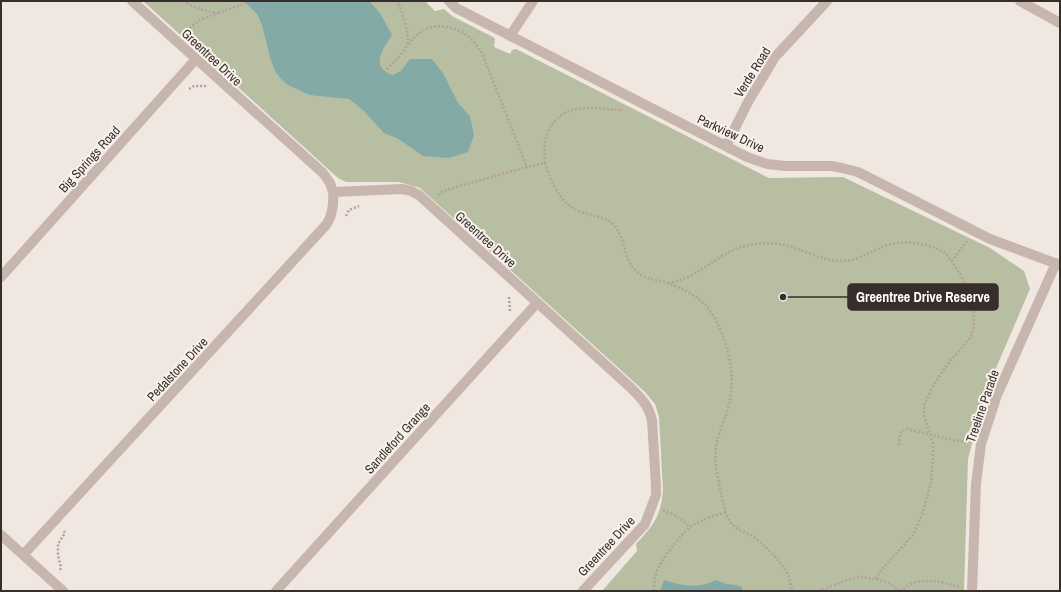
<svg xmlns="http://www.w3.org/2000/svg" width="1061" height="592" font-family="'Archivo Narrow',sans-serif">
	<style>
		.green { fill: #b8bea2 }
		.water { fill: #83aaa7 }
		.lines { fill: none; stroke-linecap: round; stroke-linejoin: round }
		.path { stroke: #b3a098; stroke-width: 2.5; stroke-dasharray: 2 2; stroke-linecap: butt }
		.minor { stroke: #c7b6ad; stroke-width: 10 }
		.labels { text-anchor: middle; stroke-width: 4; stroke-linejoin: round; paint-order: stroke }
		.street-label { font-size: 13px; fill: #372d2b; stroke: #f8f1ec }
		.leader { fill: none; stroke: #372d2b; stroke-width: 1.5 }
		.callout-dot { fill: #372d2b; stroke: #f8f1ec; stroke-width: 1.5 }
		.callout { fill: #372d2b; stroke: #372d2b; stroke-width: 1.5 }
		.callout-label { font-size: 14px; text-anchor: middle; font-weight: bold; fill: #fff }
	</style>
	<rect width="100%" height="100%" fill="#f0e7e0"/>
	<path class="green" d="M143,1h282l10,10 9,-2 8,7 41,21 2,2 -1,8 16,7 2,-4 4,-1 253,129 74,-1 147,71 34,23 6,18 -46,107 -16,63 -4,132h-362l35,-40 -1,-7c17,-18 25,-28 27,-54l-4,-73 -4,-13 -10,-12 -225,-204 -21,-6h-53l-8,-4z"/>
	<path class="water" d="M244,1h125l11,12 12,22c-9,14 -23,32 1,40l8,-4 9,-12h22l11,14 15,30 12,13 4,19 -6,17 -19,6 -26,-2 -26,-18 -13,-5 -21,-23 -14,-11 -40,-4 -23,-11 -10,-11 -5,-12 -9,-36 -5,-11z
		M664,580c17,6 36,9 52,0l10,4 10,1 6,2v4h-82z"/>
	<g class="lines">
		<path class="path" d="M183,1c11,7 22,10 35,12l-18,7 -15,12
			M218,13l23,-8 7,-4
			M408,44c5,-5 10,-11 16,-14 15,-8 35,-2 46,8 5,5 8,10 12,15l45,114
			M387,69c6,-6 18,-17 20,-25 3,-9 -5,-34 -10,-43
			M189,89l5,-3h12
			M545,163c6,18 14,38 31,47 5,2 10,3 15,5 7,2 16,3 22,9 3,4 6,8 8,13 5,12 5,26 16,35 12,9 19,7 31,11 13,5 30,13 39,24 19,24 29,64 23,94 -3,14 -10,27 -13,40 -3,14 -1,29 2,42 2,10 6,31 11,38 5,9 14,10 22,15 9,6 29,25 34,35 3,6 5,13 6,20
			M438,195l2,-2 6,-3 81,-23 18,-4c0,-8 -1,-17 1,-25 5,-22 25,-31 45,-30 11,0 21,2 32,2
			M346,216l3,-6 10,-4
			M668,283c5,-1 10,-2 15,-4 24,-9 41,-30 67,-34 14,-3 29,-2 42,2 15,5 31,13 47,14 17,1 31,-9 46,-15 16,-7 47,-3 61,8 2,2 4,5 6,7l15,-20
			M509,297l1,14
			M899,445v-7l2,-7 6,-2 46,11 16,2
			M663,510c11,4 19,9 26,17
			M60,570l1,-2 -3,-13v-11l7,-11 -1,-2
			M876,579l6,-10 31,-34 10,-23 8,-30 2,-23v-16l-9,-27v-11l10,-21 16,-23 21,-24 3,-11 -1,-22 -8,-21 -13,-22
			M654,591c0,-6 0,-12 2,-18 3,-10 25,-39 33,-45 8,-7 27,-13 37,-16
			M819,591l28,-11 13,-3 16,2 13,4 10,8
			M900,591c3,-2 7,-5 11,-7 15,-6 33,-2 48,3"/>
		<path class="minor" d="M132,1l191,172 7,10 3,9 69,-3 9,2 8,4 212,193c11,11 17,17 21,32l4,66v9l-11,29 -62,67
			M449,1l7,7 291,149 20,7 18,2h46l11,2 16,4 132,67 70,26
			M1020,1l40,22
			M510,36l23,-35
			M726,146l22,-44 27,-45 52,-56
			M1,277l195,-218
			M1,535l62,56
			M23,555l303,-330c7,-10 8,-21 7,-33
			M276,591l261,-288
			M972,591l4,-107 5,-40 16,-49 59,-132"/>
	</g>
	<g class="labels">
		<g class="street-label">
			<text transform="translate(212 57) rotate(43)" y="5">Greentree Drive</text>
			<text transform="translate(752 72) rotate(-58)" y="5">Verde Road</text>
			<text transform="translate(731 133) rotate(25)" y="5">Parkview Drive</text>
			<text transform="translate(89 159) rotate(-48)" y="5">Big Springs Road</text>
			<text transform="translate(486 239) rotate(42)" y="5">Greentree Drive</text>
			<text transform="translate(177 369) rotate(-47)" y="5">Pedalstone Drive</text>
			<text transform="translate(982 406) rotate(-71)" y="5">Treeline Parade</text>
			<text transform="translate(397 438) rotate(-48)" y="5">Sandleford Grange</text>
			<text transform="translate(606 546) rotate(-47)" y="5">Greentree Drive</text>
		</g>
	</g>
	<path class="leader" d="M783 297L848 297"/>
	<circle class="callout-dot" cx="783" cy="297" r="4"/>
	<rect class="callout" x="848" y="284" width="150" height="26" rx="4"/>
	<g class="callout-label">
		<text x="923" y="302">Greentree Drive Reserve</text>
	</g>
	<rect width="1061" height="592" fill="none" stroke="#372d2b" stroke-width="4"/>
</svg>
